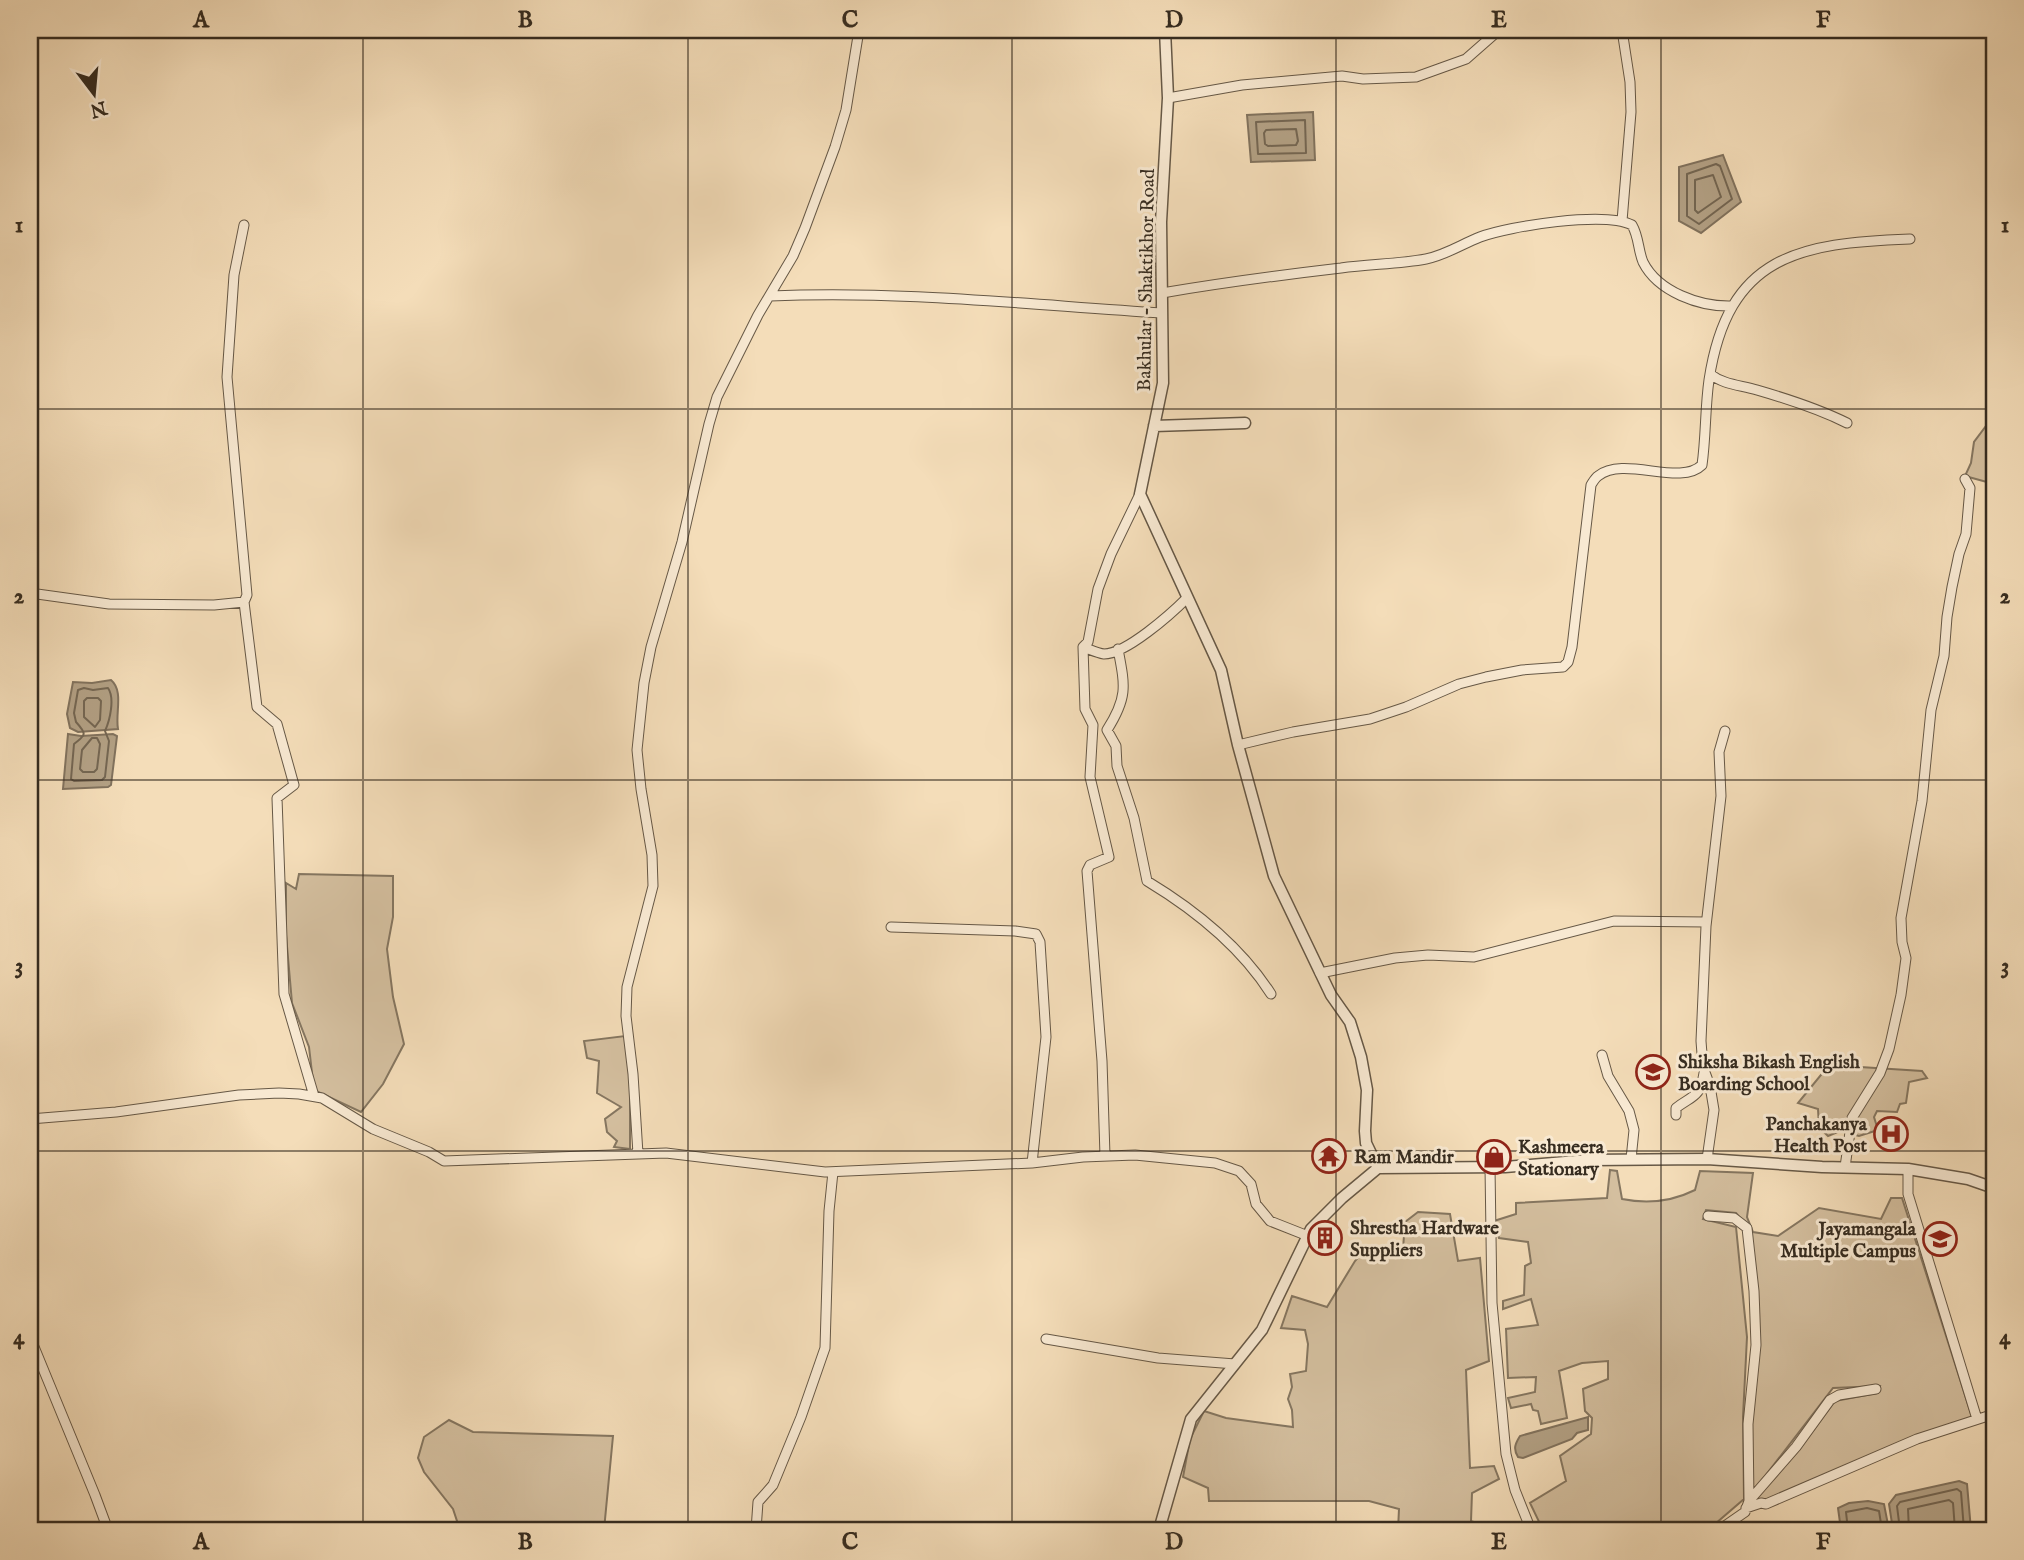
<svg xmlns="http://www.w3.org/2000/svg" width="2024" height="1560" font-family="'IM FELL English',serif">
	<style>
		.green { fill: #d4bf9f; stroke: #857660; stroke-width: 2 }
		.water { fill: #b3a185; stroke: #81725d; stroke-width: 2 }
		.lines { fill: none; stroke-linecap: round; stroke-linejoin: round }
		.shore { stroke: #746652; stroke-width: 2 }
		.minor-casing { stroke: #665846; stroke-width: 11 }
		.tertiary-casing { stroke: #665846; stroke-width: 13 }
		.minor { stroke: #f8e9d2; stroke-width: 9 }
		.tertiary { stroke: #f8e9d2; stroke-width: 10 }
		.grid { fill: none; stroke: #362c20; stroke-width: 2; stroke-opacity: 0.55 }
		.labels { text-anchor: middle; stroke-width: 6; stroke-linejoin: round; paint-order: stroke }
		.street-label { font-size: 19px; fill: #362c20; stroke: #f8e9d2 }
		.poi-label { font-size: 19px; font-weight: bold; fill: #362c20; stroke: #f8e9d2; text-anchor: start }
		.neatline { fill: none; stroke: #362c20; stroke-width: 2.5 }
		.grid-label { font-size: 23px; text-anchor: middle; font-weight: bold; fill: #362c20 }
	</style>
	<rect width="100%" height="100%" fill="#f4ddb9"/>
	<filter id="stains"><feTurbulence type="fractalNoise" baseFrequency=".00286" numOctaves="4"/><feColorMatrix values="0 0 0 0 .2 0 0 0 0 .09 0 0 0 0 .02 0 0 0 .5 -.17"/></filter>
	<radialGradient id="worn" r=".72"><stop offset=".6" stop-color="#630" stop-opacity="0"/><stop offset="1" stop-color="#630" stop-opacity=".3"/></radialGradient>
	<path class="green" d="M1986,426l8,3v55l-29,-8 6,-13 3,-21z
		M299,874l94,2v41l-6,32 6,48 11,47 -21,40 -22,28 -47,-22 -5,-43 -17,-44 -6,-68v-52l10,6z
		M625,1036l5,44v69l-16,-2 3,-6 -10,-9 -2,-13 16,-12 -24,-14 2,-32 -12,-3 -3,-17z
		M1829,1065l93,6 5,7 -18,4 -3,21 -6,1 -3,8 -20,-1 -3,6 4,13 -19,6 -19,-5 -12,5 -9,-9 -1,-18 -20,-6z
		M1610,1170l7,1 5,28c25,5 51,2 73,-9l5,-19 53,2 -6,44 6,15 25,4 41,-28 62,11 10,-21h11l70,219 -206,84 -14,2 46,-52 37,-50 43,-8 2,-7 -47,2 -81,105 -1,-66 8,-81 -9,-116 -14,-17 -30,-3 -3,9 33,8 11,110 -4,80 1,82 -36,31h-165l-13,-27 36,-22 -6,-25 31,-22 1,-16 -7,-7 -2,-22 25,-10v-18l-26,2 -23,8 8,47 -26,6 -3,-13 -5,-1 -2,-6 -20,4 -3,-10 27,-6 1,-15 -28,1 -2,-49 32,-4 -7,-26 -28,10v-8l21,-6 1,-29 6,-3 -3,-21 -29,-4 -5,-17 22,-7v-11l91,-5z
		M1418,1212l32,2 8,47 22,-3 9,103 -23,9 4,98 24,-2 5,13 -27,14 -1,28 24,9h-97l1,-21 -30,-8h-160l-1,-13 -25,-11 7,-38 14,-28 22,7 67,9 -1,-17 -4,-11 4,-12 -2,-13 16,-3 2,-27 -3,-14 -24,-2 11,-32 35,11 28,-46 11,-13 37,1 2,-27z
		M449,1420l24,12 140,4 -9,94h-144l-7,-21 -29,-37 -6,-14 6,-21z"/>
	<path class="water" d="M1313,112l2,48 -64,2 -4,-47z
		M1723,155l18,47 -40,31 -22,-12v-54z
		M111,680c13,11 4,33 7,49l-40,3 -8,-4 -3,-14 6,-32 19,1z
		M68,734l13,2 32,-2 4,2 -6,49 -3,2 -45,2z
		M1588,1417v13l-11,3 -5,6 -49,19 -5,-1c-5,-8 -3,-13 2,-21z
		M1959,1481l8,3 4,46h-78l-4,-26 7,-9z
		M1868,1501l16,3 5,26h-48l-3,-22 11,-5z"/>
	<g class="lines">
		<path class="shore" d="M1305,120l1,33 -48,1 -2,-32z
			M1296,129l2,12 -2,4 -28,1 -3,-2 -1,-11 2,-3z
			M1716,164l4,2 12,33 -33,25 -12,-8v-42z
			M1713,175l8,22 -23,16 -3,-3v-30z
			M84,688l9,2 15,-2c7,10 2,32 -3,43l4,10 -4,36 -3,3 -28,1 -3,-2 3,-35c12,-9 13,-10 2,-22l-2,-9 4,-23z
			M87,698h11l3,3 -1,19 -5,7 -11,-10v-16z
			M92,738h5l3,6 -3,25 -3,3h-11l-3,-3 2,-19z
			M1848,1530l-2,-18 21,-4 12,3 3,19
			M1900,1530l-3,-24 3,-4 57,-13 4,3 3,38
			M1909,1530l-1,-21 41,-9 4,3 2,27"/>
		<g class="minor-casing">
			<path id="minor" d="M1168,98l74,-13 100,-9 21,3 53,-2 50,-18 33,-29
				M1622,221l9,-109 -1,-30 -8,-52
				M1162,293c59,-10 119,-18 179,-25 28,-4 58,-4 85,-9 20,-4 36,-15 54,-22 30,-11 125,-26 152,-12 7,12 6,25 11,37 15,30 57,45 89,44
				M770,296c131,-6 262,9 392,17
				M1710,374c14,11 31,11 47,16 31,9 62,19 90,33
				M1992,423h2
				M30,593l79,11 105,1 30,-3 3,-7 -20,-218 7,-102 10,-50
				M244,602l13,105 20,17 17,61 -17,13 7,196 30,102
				M1083,647c6,2 14,6 21,7 22,0 67,-40 83,-56
				M1118,649c7,37 10,48 -11,81l9,16 1,20 17,52 13,63c48,29 94,66 124,113
				M1238,745l55,-13 77,-13 36,-12 53,-23 27,-7 36,-7 41,-3 5,-5 4,-15 19,-162c2,-3 4,-7 7,-9 26,-21 82,11 104,-11 4,-28 3,-57 7,-85 19,-125 90,-137 201,-141
				M891,927l124,4 21,3 4,8 6,95 -14,126
				M1320,973l75,-15 33,-3 46,2 140,-36 92,1
				M1602,1055l6,21 21,35 5,19 -3,29
				M1676,1115v-7c17,-13 24,-10 28,-35
				M30,1119l86,-7 123,-17 40,-2 20,1 23,4 51,31 56,23 15,9 222,-8 159,19 207,-9 51,-6 52,-2 80,8 24,8 12,13 5,20 14,17 38,15
				M638,1154l-5,-80 -7,-58 1,-29 26,-101 -1,-31 -11,-66 -4,-39 7,-67 7,-36 31,-105 27,-118 8,-27 41,-82 35,-59 12,-28 30,-81 11,-37 13,-80
				M1105,1156l-3,-95 -15,-190 3,-6 19,-8 -19,-80 3,-52 -8,-16 -2,-62 5,-5 10,-53 13,-35 29,-60
				M1707,1159l7,-49 -4,-24 -7,-19 -2,-26 5,-115 15,-130 -2,-44 6,-21
				M1490,1167l2,136 14,151 9,36 16,40
				M1845,1167l7,-49 28,-45 9,-24 12,-54 5,-37 -4,-16 -1,-24 21,-117 9,-91 13,-54 3,-39 5,-30 7,-33 7,-20 4,-46 -5,-9
				M1908,1169v25l69,225
				M1708,1216l26,2 13,10 7,63 2,54 -8,79 1,77 -4,11 -26,18
				M30,1337l65,158 13,35
				M1046,1339l112,19 77,6
				M1749,1501l47,-54 34,-47 9,-5 37,-6
				M1746,1508l15,-5 5,1 151,-65 77,-25
				M756,1530l2,-28 15,-17 28,-68 24,-69 4,-137 4,-39"/>
		</g>
		<g class="tertiary-casing">
			<path id="tertiary" d="M1165,30l3,68 -7,124 2,161 -23,111 81,176 17,75 36,131 57,119 19,27 11,35 6,33 -2,41 1,12 12,25
				M1154,426l91,-3
				M1378,1168l127,-1 84,-7 118,-1 115,8 86,2 60,10 26,9
				M1159,1530l32,-111 71,-89 49,-101 31,-31 36,-30"/>
		</g>
		<use href="#minor" class="minor"/>
		<use href="#tertiary" class="tertiary"/>
	</g>
	<path class="grid" d="M363,30v1500M688,30v1500M1012,30v1500M1336,30v1500M1661,30v1500M30,409h1964M30,780h1964M30,1151h1964"/>
	<defs>
		<g id="school-ring" transform="scale(1.75)"><circle r="9.5" fill="#f8e9d2" stroke="#8f2418" stroke-width="1.5"/><path d="M0-5L7-2L0 1L-7-2ZM-4 1L0 2.5L4 1V4Q0 6-4 4Z" fill="#8f2418"/></g>
		<g id="hospital-ring" transform="scale(1.75)"><circle r="9.5" fill="#f8e9d2" stroke="#8f2418" stroke-width="1.5"/><path d="M-5-5h3v3.5h4V-5h3V5h-3V1.5h-4V5h-3Z" fill="#8f2418"/></g>
		<g id="temple-ring" transform="scale(1.75)"><circle r="9.5" fill="#f8e9d2" stroke="#8f2418" stroke-width="1.5"/><path d="M0-6L5-2H3V0L6.5 2.5H4V6H1.5V3h-3V6H-4V2.5H-6.5L-3 0V-2H-5Z" fill="#8f2418"/></g>
		<g id="shop-ring" transform="scale(1.75)"><circle r="9.5" fill="#f8e9d2" stroke="#8f2418" stroke-width="1.5"/><path d="M-5-2.5h2.3a2.7 3.5 0 0 1 5.4 0H5L5.5 6h-11ZM-1.5-2.5h3a1.5 2.3 0 0 0-3 0Z" fill="#8f2418"/></g>
		<g id="building-ring" transform="scale(1.75)"><circle r="9.5" fill="#f8e9d2" stroke="#8f2418" stroke-width="1.5"/><path d="M-4-6H4V6H1V3H-1V6H-4ZM-2.5-4.3h1.7v1.8h-1.7ZM.8-4.3h1.7v1.8H.8ZM-2.5-1h1.7V.8h-1.7ZM.8-1h1.7V.8H.8Z" fill="#8f2418"/></g>
	</defs>
	<g fill-rule="evenodd">
		<use href="#school-ring" x="1653" y="1072"/>
		<use href="#hospital-ring" x="1891" y="1134"/>
		<use href="#temple-ring" x="1329" y="1156"/>
		<use href="#shop-ring" x="1494" y="1157"/>
		<use href="#building-ring" x="1325" y="1238"/>
		<use href="#school-ring" x="1940" y="1239"/>
	</g>
	<g class="labels">
		<g class="street-label">
			<text transform="translate(1145 280) rotate(-89)" y="7">Bakhular - Shaktikhor Road</text>
		</g>
		<g class="poi-label">
			<text x="1678" y="1068">Shiksha Bikash English<tspan x="1678" dy="22">Boarding School</tspan></text>
			<text x="1867" y="1130" text-anchor="end">Panchakanya<tspan x="1867" dy="22">Health Post</tspan></text>
			<text x="1518" y="1153">Kashmeera<tspan x="1518" dy="22">Stationary</tspan></text>
			<text x="1354" y="1163">Ram Mandir</text>
			<text x="1350" y="1234">Shrestha Hardware<tspan x="1350" dy="22">Suppliers</tspan></text>
			<text x="1916" y="1235" text-anchor="end">Jayamangala<tspan x="1916" dy="22">Multiple Campus</tspan></text>
		</g>
	</g>
	<rect width="2024" height="1560" fill="none" stroke="#f4ddb9" stroke-width="77"/>
	<g transform="translate(94 94) rotate(164)" stroke="#f8e9d2" stroke-width="5" paint-order="stroke">
	<path d="M0-5L12 26L0 18L-12 26Z" fill="#362c20"/>
	<text y="-10" font-size="19" font-weight="bold" text-anchor="middle" fill="#362c20">N</text>
	</g>
	<rect x="38" y="38" width="1948" height="1484" class="neatline"/>
	<g class="grid-label">
		<text x="201" y="27">A</text>
		<text x="525" y="27">B</text>
		<text x="850" y="27">C</text>
		<text x="1174" y="27">D</text>
		<text x="1499" y="27">E</text>
		<text x="1823" y="27">F</text>
		<text x="19" y="232">1</text>
		<text x="2005" y="232">1</text>
		<text x="19" y="603">2</text>
		<text x="2005" y="603">2</text>
		<text x="19" y="973">3</text>
		<text x="2005" y="973">3</text>
		<text x="19" y="1344">4</text>
		<text x="2005" y="1344">4</text>
		<text x="201" y="1549">A</text>
		<text x="525" y="1549">B</text>
		<text x="850" y="1549">C</text>
		<text x="1174" y="1549">D</text>
		<text x="1499" y="1549">E</text>
		<text x="1823" y="1549">F</text>
	</g>
	<rect width="100%" height="100%" filter="url(#stains)"/>
	<rect width="100%" height="100%" fill="url(#worn)"/>
</svg>
